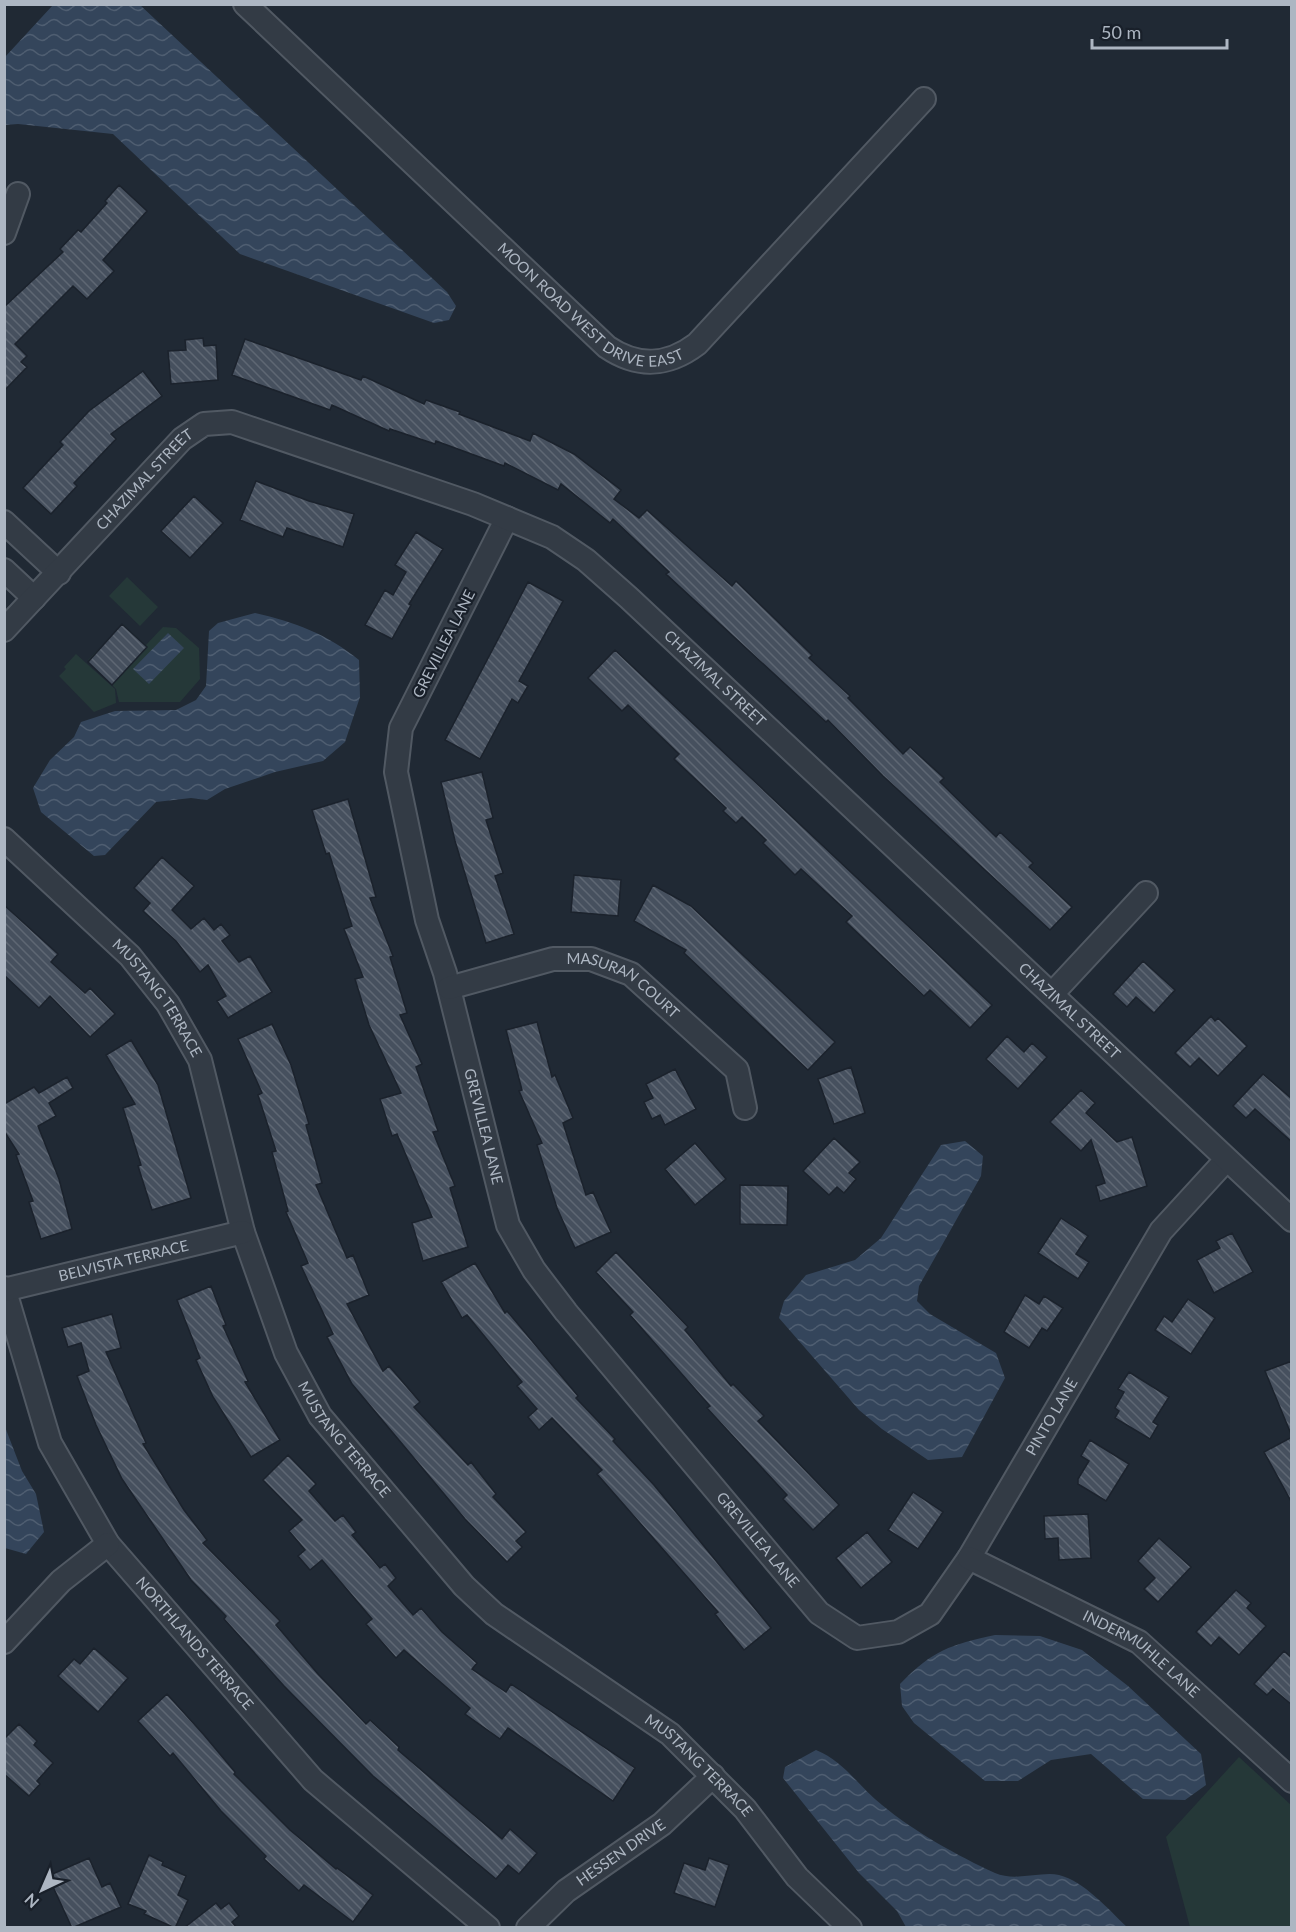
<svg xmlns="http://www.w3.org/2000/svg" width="1296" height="1932" font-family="Lato,sans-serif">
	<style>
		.park { fill: #253838 }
		.water { fill: url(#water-waves) }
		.building { fill: url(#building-back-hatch); stroke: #1b222c; stroke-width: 1.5 }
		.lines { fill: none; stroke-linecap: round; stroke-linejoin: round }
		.minor-casing { stroke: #515963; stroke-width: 26 }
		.minor { stroke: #333b45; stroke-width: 22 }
		.labels { text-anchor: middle; stroke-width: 4.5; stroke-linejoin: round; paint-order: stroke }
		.street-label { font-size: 15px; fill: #adb6c2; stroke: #19202a }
	</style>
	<defs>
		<pattern id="water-waves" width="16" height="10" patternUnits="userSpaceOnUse" patternTransform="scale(1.5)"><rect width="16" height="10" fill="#34455b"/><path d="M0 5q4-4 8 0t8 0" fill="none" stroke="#4f5e71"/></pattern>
		<pattern id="building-back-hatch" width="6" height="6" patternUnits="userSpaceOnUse" patternTransform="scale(1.5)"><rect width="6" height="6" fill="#46505e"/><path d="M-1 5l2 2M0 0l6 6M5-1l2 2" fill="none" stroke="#5e6773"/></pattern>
	</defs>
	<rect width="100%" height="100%" fill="#202934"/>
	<path class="park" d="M127,577l31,30 -18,19 -31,-30z
		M123,624l23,21 17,-18 13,1 23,20 1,31 -20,23h-61l-3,-13 -28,-29z
		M76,654l39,35 1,14 -22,9 -35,-36 7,-7 -2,-2z
		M1239,1757l52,48v122h-101l-24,-90z"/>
	<path class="water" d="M53,5h87l307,287 9,14 -7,14 -15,3 -194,-69 -127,-120 -95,-10 -13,1v-68z
		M255,613c40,9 72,21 104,47l1,37 -15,45 -22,19 -48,11 -50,17 -18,11 -16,-2 -35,4 -51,53 -11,1 -53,-44 -8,-24 17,-28 24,-23 7,-15 34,-11 61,-1 20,-10 10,-14 3,-55 9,-8z
		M168,633l16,15 -35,36 -16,-15z
		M965,1141l18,15 -2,20 -62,110 -2,15 13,13 66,39 9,25 -43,79 -34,3 -46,-31 -23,-19 -80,-92 5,-17 22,-26 49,-15 26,-22 60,-93z
		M5,1427l17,44 14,23 8,38 -18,22 -21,-6z
		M995,1635l45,1 42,14 46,36 73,68 5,31 -21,15 -42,-1 -52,-45 -40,6 -33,21h-33l-71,-58 -12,-17 -2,-22c33,-34 50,-39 95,-49z
		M816,1750c28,11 42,36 66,55 31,26 76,51 113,68 20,9 46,-2 64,2 25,6 50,35 68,52h-221l-9,-16 -38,-38 -76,-95 2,-11z"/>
	<path class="building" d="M119,185l28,26 -44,49 11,11 -27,28 -14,-13 -58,58 12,12 -6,6 6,5 -23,24v-84l59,-55 -3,-3 18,-19 3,2 26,-29 -2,-2z
		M203,338l1,8 12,-1 2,35 -47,4 -3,-33 18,-1 -1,-10z
		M245,339l116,41 2,-4 61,28 2,-4 34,12 -1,2 71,27 3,-8 41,21 47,36 -7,9 25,19 8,-8 85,76 4,-5 76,74 -3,3 41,38 -2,2 55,56 7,-7 34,31 -4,4 56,55 4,-5 33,31 -4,4 43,40 -22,23 -167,-154 -55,-56 -2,2 -160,-148 3,-2 -56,-53 -3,4 -49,-39 -3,6 -53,-27 -1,3 -68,-25 -1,3 -45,-15 -1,2 -57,-26 -2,5 -98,-35z
		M143,371l19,25 -51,38 5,5 -42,44 3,3 -26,28 -28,-26 40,-43 -3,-3 29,-31z
		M256,481l53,20 45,13 -11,33 -56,-19 -4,9 -43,-17z
		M194,496l29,27 -33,35 -29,-27z
		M416,532l27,17 -34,55 2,1 -19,34 -27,-14 20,-35 8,5 13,-23 -11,-7z
		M528,582l35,19 -44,80 9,5 -10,17 -6,-4 -32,60 -35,-19z
		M122,624l25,23 -35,38 -24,-23z
		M615,650l377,355 -22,23 -40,-38 -6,6 -78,-74 6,-6 -51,-47 -6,6 -32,-32 3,-3 -24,-23 -6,6 -13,-12 3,-3 -52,-49 5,-5 -51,-49 -6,6 -34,-33z
		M482,772l11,46 -7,2 17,53 -8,3 19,58 -28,9 -31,-102 -14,-59z
		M348,799l28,98 -6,1 23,58 -3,1 17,56 -7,2 22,49 -6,3 22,64 -5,1 22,54 -5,2 18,59 -45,14 -11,-38 20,-6 -35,-83 -5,2 -12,-37 21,-6 -32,-68 -14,-46 8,-2 -19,-48 8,-3 -23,-73 -3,1 -14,-44z
		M162,857l32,29 -22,24 19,19 13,-11 10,12 7,-6 9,11 -8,6 17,21 11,-6 22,36 -44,26 -11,-17 9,-5 -18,-31 -8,7 -24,-31 -33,-30 7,-8 -16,-15z
		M574,875l47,5 -3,36 -47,-4z
		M653,885l38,21 144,136 -27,28 -124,-117 2,-3 -52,-29z
		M4,905l54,49 -7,8 34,31 5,-5 25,26 -25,23 -40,-41 -11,12 -35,-33z
		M1143,961l32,29 -21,23 -18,-16 -9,10 -14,-13z
		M1211,1016l4,5 3,-3 29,28 -29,30 -19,-18 -9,9 -15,-14z
		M537,1022l15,55 3,-2 18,43 -10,5 23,72 7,-3 18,40 -36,16 -18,-40 -20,-63 5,-2 -23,-52 3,-1 -16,-60z
		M272,1024l19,41 18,59 -3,1 16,58 -6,2 31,73 6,-3 16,40 -22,9 36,67 6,-5 31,36 -6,5 54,58 3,-3 25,32 -3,3 33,35 -10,9 6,6 -15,15 -42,-43 -113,-135 -25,-47 6,-3 -32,-68 7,-3 -22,-51 2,-1 -16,-59 4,-1 -18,-56 4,-2 -24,-54z
		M1007,1036l17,16 8,-9 15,14 -29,32 -32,-30z
		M131,1040l27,45 33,113 -39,12 -14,-44 3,-1 -18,-57 12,-4 -29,-49z
		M851,1067l14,46 -31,11 -16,-45z
		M675,1069l21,40 -31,16 -5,-10 -8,4 -8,-17 9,-4 -7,-14z
		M1263,1074l29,25v43l-37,-33 -9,9 -13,-12z
		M67,1077l6,11 -24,15 7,13 -18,10 21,53 13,50 -31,10 -12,-37 4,-1 -17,-46 3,-1 -15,-23v-27l30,-17 5,6z
		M1081,1090l14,13 -9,10 31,29 15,-5 15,49 -47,15 -4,-15 9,-3 -14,-43 -10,11 -31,-29z
		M834,1138l26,24 -11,11 7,6 -12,14 -7,-6 -8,8 -26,-24z
		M695,1143l31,36 -31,26 -30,-36z
		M740,1185l48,1 -1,39 -47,-1z
		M1061,1218l27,18 -12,18 13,8 -11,17 -40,-26z
		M1232,1233l21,39 -39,21 -17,-33 23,-12 -4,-7z
		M616,1252l72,75 -3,3 46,56 2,-2 31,32 -6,5 81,84 -26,25 -30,-31 4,-4 -80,-87 3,-2 -80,-91 3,-3 -37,-40z
		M475,1263l30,50 2,-2 71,85 -2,2 39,41 -2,2 41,44 117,143 -27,22 -29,-36 3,-2 -121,-138 5,-4 -50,-52 -13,12 -11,-13 9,-8 -20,-23 5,-4 -55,-67 -5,3 -21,-36z
		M211,1286l15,39 -3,1 25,55 -3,1 35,58 -29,17 -38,-60 -17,-37 4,-2 -23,-58z
		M1025,1295l14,9 5,-8 19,12 -16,23 -5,-3 -13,20 -25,-16z
		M1188,1299l27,19 -24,36 -36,-24 9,-14 8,6z
		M112,1314l9,34 -15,4 40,91 -3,1 41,66 23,30 -4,3 77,78 -4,4 42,49 48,50 4,-4 29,27 -1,3 104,89 8,-10 27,24 -18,21 -11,-9 -12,14 -123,-103 -89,-90 -60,-67 2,-3 -35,-36 -69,-101 -26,-54 -19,-49 12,-5 -8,-28 -13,4 -6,-19z
		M1292,1361v73h-1l-26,-63z
		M1129,1372l40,25 -16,25 5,3 -8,14 -35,-21 4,-7 -4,-3 9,-16 -6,-3z
		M1292,1437v66l-28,-51z
		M1090,1440l39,24 -23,37 -28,-17v-5l11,-18 -8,-5z
		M288,1455l28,29 -7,7 26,30 8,-6 13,17 -4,3 28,33 5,-4 11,14 -8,8 25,29 8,-7 21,24 35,31 -5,6 34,23 5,-8 124,84 -22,33 -105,-73 -8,11 -35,-25 5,-6 -66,-58 -8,8 -30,-34 6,-5 -50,-59 -12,10 -12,-14 7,-6 -16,-19 13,-11 -39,-40z
		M913,1492l30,20 -25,37 -30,-19z
		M1088,1514l3,44 -32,2 -1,-22 -13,1 -1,-23z
		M867,1532l25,30 -31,26 -25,-30z
		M1159,1538l32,29 -33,35 -14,-13 11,-11 -17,-17z
		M1236,1590l15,13 -4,5 19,18 -27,29 -20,-18 -8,9 -15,-14z
		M94,1648l34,30 -30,34 -40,-36 16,-17 6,5z
		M1284,1651l8,7v47l-19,-16 -6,6 -13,-11z
		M167,1694l37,41 31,37 -1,2 56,56 46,39 1,-1 36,27 -20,27 -49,-37 -5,6 -35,-32 2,-3 -45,-45 -48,-58 -3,3 -32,-35z
		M19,1724l18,17 -3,4 19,18 -16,18 3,3 -11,12 -25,-22v-35z
		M149,1855l14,7 -1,3 24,11 -8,19 10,5 -13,28 -31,-14 2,-3 -18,-7z
		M89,1858l13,29 8,-4 11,24 -49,21 -24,-52z
		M709,1858l20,7 -14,42 -41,-14 10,-30 21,7z
		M216,1903l5,6 8,-6 10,13 -7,6 5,6h-53z"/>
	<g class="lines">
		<g class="minor-casing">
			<g id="minor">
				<path id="s1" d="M245,4l362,343c31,21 61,19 90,-3l227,-245"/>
				<path d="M4,233l14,-39"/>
				<path id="s2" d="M507,518l-106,210 -5,44 31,148 18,53 63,252 26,45 32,42 253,301 38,25 41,-6 32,-18 39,-56 192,-327 65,-71"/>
				<path d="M4,522l55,51"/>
				<path d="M4,570l30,28"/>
				<path id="s3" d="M4,630l178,-191 22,-15 28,-2 241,82 79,33 34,23 43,38 663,622"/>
				<path id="s4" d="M4,839l126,117 38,48 32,56 43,172 43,121 34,63 144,170 30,28 176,120 75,75 52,68 53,51"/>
				<path id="s5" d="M449,988l104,-29h38l40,15 106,96 8,38"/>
				<path d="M1052,994l94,-101"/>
				<path id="s6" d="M4,1288l46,155 58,101 205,236 175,148"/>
				<path id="s7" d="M4,1290l239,-58"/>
				<path id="s8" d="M969,1558l170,84 153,139"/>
				<path d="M4,1642l57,-61 47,-37"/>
				<path id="s9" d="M528,1928l38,-37 96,-67 51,-48"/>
			</g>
		</g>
		<use href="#minor" class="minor"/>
	</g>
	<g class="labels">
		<g class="street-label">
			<text dy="5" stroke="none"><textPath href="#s1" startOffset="465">MOON ROAD WEST DRIVE EAST</textPath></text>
			<text dy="5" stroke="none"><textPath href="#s3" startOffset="206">CHAZIMAL STREET</textPath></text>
			<text transform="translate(444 644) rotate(-63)" y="5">GREVILLEA LANE</text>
			<text dy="5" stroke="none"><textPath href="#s3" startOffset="872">CHAZIMAL STREET</textPath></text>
			<text dy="5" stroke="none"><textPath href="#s5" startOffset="186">MASURAN COURT</textPath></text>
			<text dy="5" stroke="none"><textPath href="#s4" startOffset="222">MUSTANG TERRACE</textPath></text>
			<text dy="5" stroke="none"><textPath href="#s3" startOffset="1358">CHAZIMAL STREET</textPath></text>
			<text dy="5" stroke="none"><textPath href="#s2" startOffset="645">GREVILLEA LANE</textPath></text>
			<text dy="5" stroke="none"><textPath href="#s7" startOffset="123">BELVISTA TERRACE</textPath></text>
			<text dy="5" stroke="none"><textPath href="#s2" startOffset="1600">PINTO LANE</textPath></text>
			<text dy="5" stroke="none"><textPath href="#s4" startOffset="708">MUSTANG TERRACE</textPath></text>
			<text dy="5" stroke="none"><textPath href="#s2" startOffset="1149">GREVILLEA LANE</textPath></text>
			<text dy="5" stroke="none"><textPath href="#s6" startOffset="410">NORTHLANDS TERRACE</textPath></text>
			<text dy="5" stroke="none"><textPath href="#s8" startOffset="198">INDERMUHLE LANE</textPath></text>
			<text dy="5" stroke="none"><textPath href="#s4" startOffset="1194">MUSTANG TERRACE</textPath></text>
			<text dy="5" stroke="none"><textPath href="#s9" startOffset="120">HESSEN DRIVE</textPath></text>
		</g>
	</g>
	<rect width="1296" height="1932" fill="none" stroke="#adb6c2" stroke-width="12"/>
	<g transform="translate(42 1890) rotate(224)" stroke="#19202a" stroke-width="4.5" paint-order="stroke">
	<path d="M0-4.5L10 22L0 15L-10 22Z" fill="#adb6c2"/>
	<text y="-9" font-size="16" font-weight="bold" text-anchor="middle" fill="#adb6c2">N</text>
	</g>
	<path d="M1092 39v9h135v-9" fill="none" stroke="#adb6c2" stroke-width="3"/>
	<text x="1101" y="39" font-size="18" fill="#adb6c2" stroke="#19202a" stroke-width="4.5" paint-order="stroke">50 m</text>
</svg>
